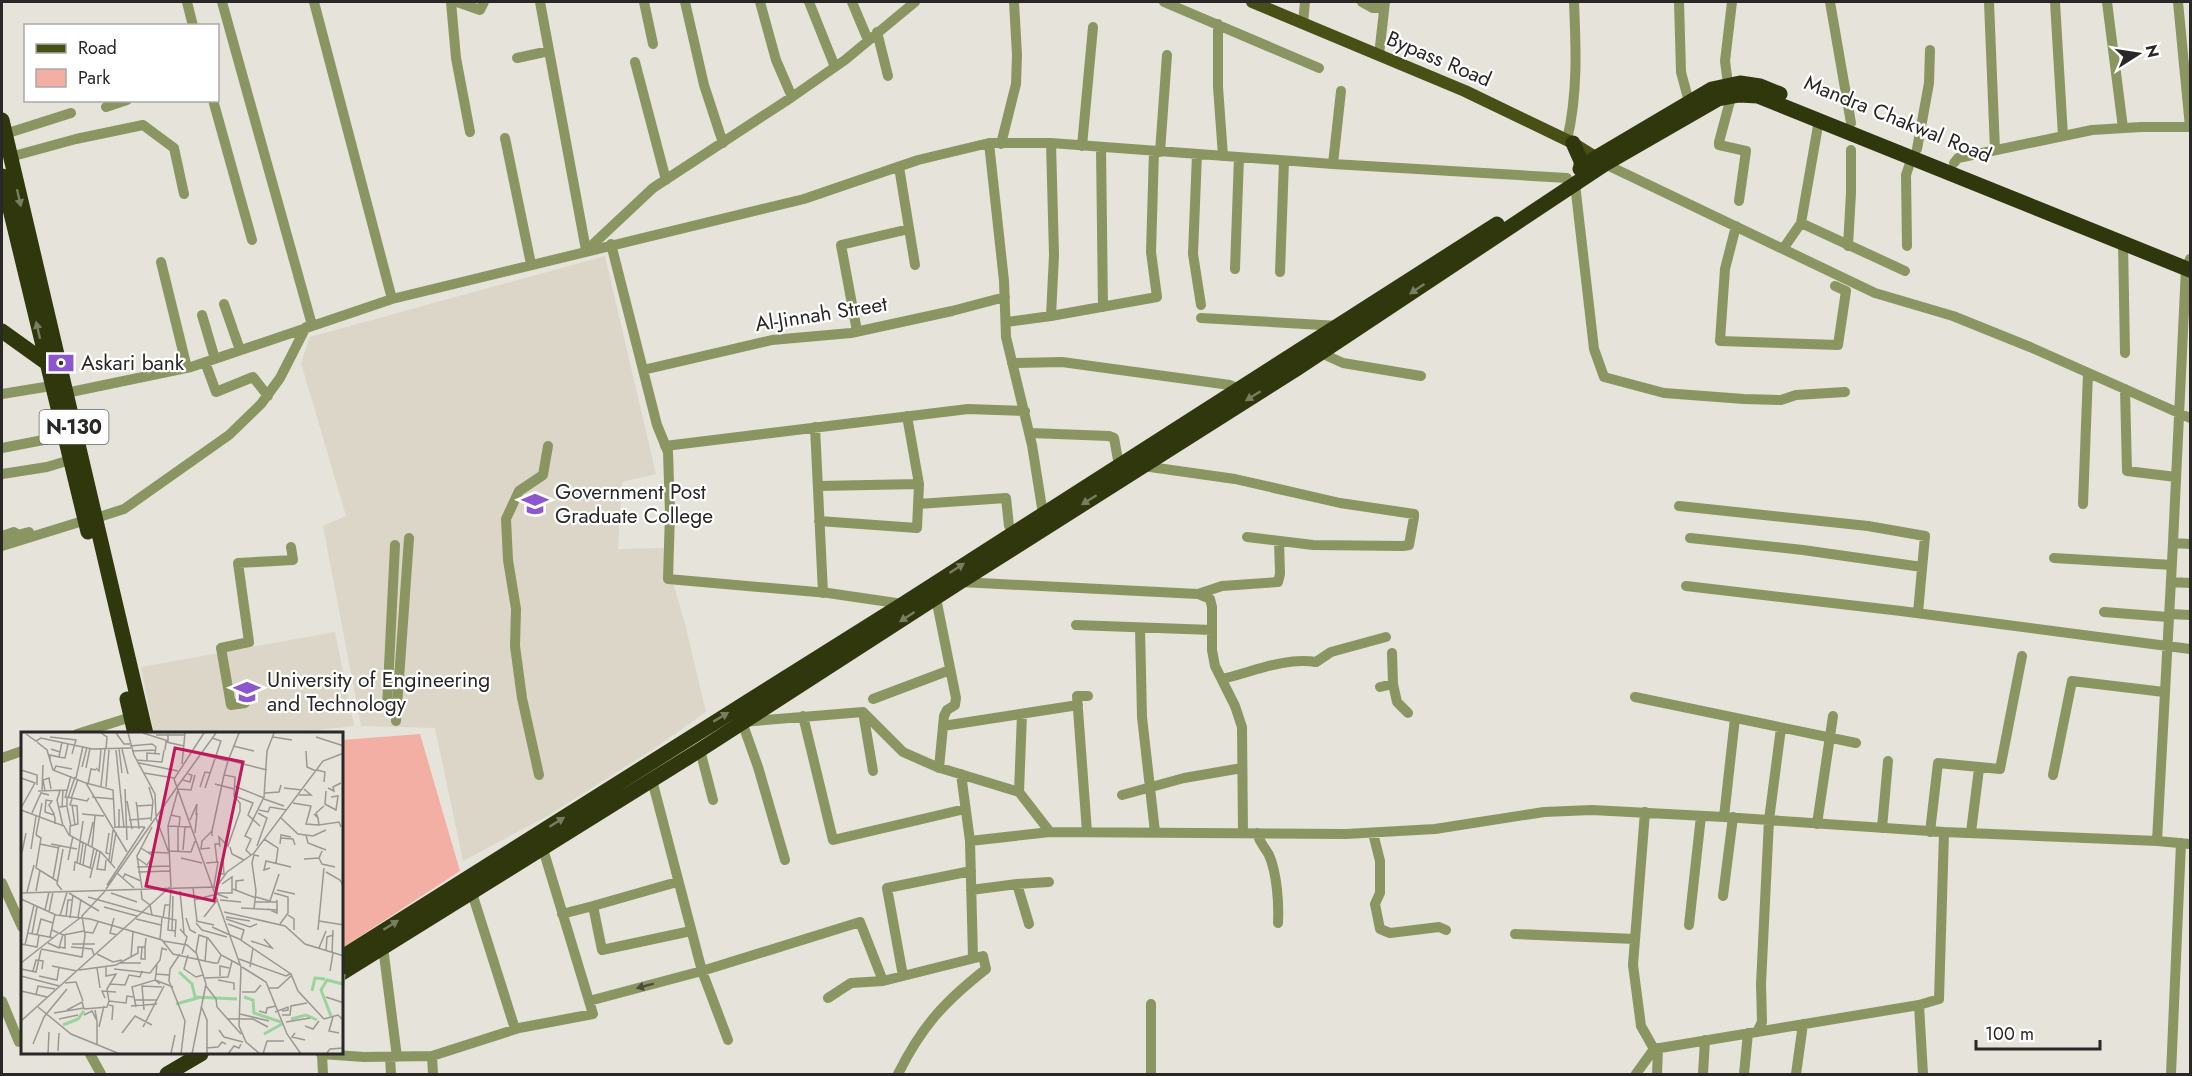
<svg xmlns="http://www.w3.org/2000/svg" width="2192" height="1076" font-family="Jost,sans-serif">
	<style>
		.built { fill: #dcd6c8 }
		.green { fill: #f3afa4 }
		.lines { fill: none; stroke-linecap: round; stroke-linejoin: round }
		.minor { stroke: #8b9562; stroke-width: 10 }
		.major { stroke: #485015; stroke-width: 12 }
		.highway { stroke: #31370c; stroke-width: 15 }
		.oneway { fill: #797d61 }
		.oneway2 { fill: #4c4e3b }
		.labels { text-anchor: middle; stroke-width: 4.5; stroke-linejoin: round; paint-order: stroke }
		.shield { fill: #fff; stroke: #6a6867; stroke-width: 1.5 }
		.shield-label { font-size: 20px; font-weight: bold; fill: #2a2826 }
		.street-label { font-size: 21px; fill: #2a2826; stroke: #fff }
		.poi-label { font-size: 21px; fill: #2a2826; stroke: #fff; text-anchor: start }
		.inset-river { fill: none; stroke: #98d49c; stroke-width: 3 }
		.inset-road { fill: none; stroke: #9b9893; stroke-width: 1.5 }
		.view { fill: #c2185b; fill-opacity: 0.15; stroke: #c2185b; stroke-width: 3 }
		.inset-edge { fill: none; stroke: #2a2826; stroke-width: 3 }
	</style>
	<rect width="100%" height="100%" fill="#e6e3db"/>
	<path class="built" d="M605,256l51,218 -34,8 -4,67 45,-1 22,76 21,88 -54,38 -108,68 -81,43 -28,-133 -74,-2 -38,-200 23,-10 -45,-153 9,-26z
		M335,632l19,94 -72,8h-128l-13,-67z"/>
	<path class="green" d="M420,734l40,137 -118,77v-208z"/>
	<g class="lines">
		<path class="minor" d="M187,2l6,24
			M222,2l90,323
			M314,2l78,297
			M451,2l5,56 14,74
			M457,2l23,8 4,-8
			M540,2l46,248
			M644,2l9,42
			M685,2l19,83 19,58
			M760,2l16,58 16,37
			M809,2l26,65
			M852,2l16,38
			M1164,2l155,66
			M1362,2l11,6 11,-1
			M1679,2l2,70 8,30
			M1830,2l21,121
			M1989,2l6,148
			M2055,2l8,134
			M2107,2l16,126
			M2178,2l12,125
			M1303,23l2,-21
			M1218,24v63l5,69
			M877,32l11,44
			M1379,55l6,-53
			M517,58l32,-7
			M635,62l31,118
			M1728,84l-3,-23 7,-59
			M1734,95l-4,6 -11,41v3l27,6 -7,50
			M213,100l39,140
			M106,107l21,-7
			M5,134l66,-21
			M505,138l26,126
			M1567,140c11,-46 9,-92 7,-138
			M989,143l15,138 2,56 26,108 11,69
			M1051,143l3,112 -3,61
			M1001,144l15,-60 1,-29 -3,-53
			M1082,146l11,-119
			M1101,148l2,159
			M1917,149l12,-66 1,-33
			M1160,152l7,-97
			M1197,154l-4,100 8,51
			M10,157l66,-18 67,-14 31,23 10,46
			M1954,163l4,-5 134,-28 49,-3h49
			M1333,164l8,-73
			M1605,164l270,129 78,23 77,31 160,71
			M899,167l16,98
			M1575,184l19,165 10,28 60,16 80,6 37,1 15,-5 49,-3
			M1801,223l18,-103
			M1736,226l-11,43 -5,72 118,4 8,-54 -11,-5
			M2123,242l2,111
			M611,244l46,181 11,27 2,61 -2,66 160,14 75,11
			M1848,246l3,-53v-43
			M1907,246l-1,-71 6,-18
			M588,249l65,-61 139,-91 53,-37 70,-58
			M1783,249l18,-26 104,48
			M161,262l26,106
			M1235,269l4,-112
			M1280,272l4,-111
			M224,304l16,46
			M202,315l13,44
			M1201,318l138,8
			M1007,322l44,-6 106,-19 -6,-45 3,-101
			M857,331l-16,-86 68,-16
			M1321,353l22,10 78,13
			M205,362l11,30 37,-15 15,19
			M1012,363l50,-1 168,23 9,4
			M643,370l129,-30 79,-7 101,-22 53,-14
			M2125,389l2,82 49,6
			M66,393l125,-26 201,-68 412,-100 114,-39 71,-17h62l282,21 234,14
			M2,394l49,-8
			M815,427l8,166
			M1030,433l79,3 5,2 5,27
			M665,446l303,-37 57,2
			M2,448l62,-12
			M1143,466l92,13 105,24 74,11v3l-5,28 -6,1 -90,-1 -66,-8
			M2,474l45,-7 23,-7
			M818,486l101,-2
			M918,504l88,-6 3,28
			M2083,504l5,-131
			M1679,506l189,20 57,10 -7,77
			M96,518l28,-9 105,-74 32,-31 19,-26 26,-51
			M819,521l98,7 2,-44 -12,-68
			M2,536l12,-4 3,3 12,-3
			M1690,538l113,12 119,17
			M2173,543l17,1
			M2,546l84,-26
			M2054,558l118,7
			M961,582l237,12 24,-8 56,-4 2,-8 -1,-33
			M2171,582l19,1
			M1686,586l215,25 289,38
			M1198,594l12,5 2,8v43l3,16 20,40 7,21 1,106
			M936,598l20,100 -1,7 -8,5 -3,6 -5,52
			M2104,612l64,5
			M2169,614l21,1
			M1076,625l136,5
			M1140,628l2,89 13,115
			M1392,653l1,31 4,18 11,11
			M1222,679c31,-7 62,-22 94,-17l15,-10 55,-15
			M1380,687l13,-3
			M1635,697l221,46
			M873,699l77,-29
			M245,703l-14,2 -10,-57 28,-6 -11,-79 55,-3 -2,-13
			M387,707l8,-162
			M863,712l10,59
			M803,716l30,124 132,-31
			M396,721l13,-183
			M943,726l135,-21
			M77,734l54,-17h5
			M700,750l13,50
			M2,758l20,-7
			M961,774l9,67 3,117
			M539,775l-17,-77 -7,-52 1,-37 -8,-49 -2,-41 13,-28 24,-16 5,-29
			M2053,775l19,-94 92,11
			M652,780l50,191 26,69
			M1019,792l3,-78
			M1122,795l62,-17 58,-10
			M1645,812l-12,153 8,61 13,23
			M1724,817l11,-99
			M1817,824l16,-108
			M1882,828l6,-67
			M1050,832l296,2 89,-5 109,-17 48,-2 132,7 220,15
			M1087,832l-10,-136h11
			M1930,832l8,-69 62,6 22,-113
			M1971,832l8,-63
			M1257,833c3,11 7,13 12,22 8,18 10,49 9,68
			M1373,833l7,28v32l-5,11 5,25 10,4 49,-6 7,3
			M2157,841l33,3
			M785,860l-27,-93 -16,-45 121,-10 40,40 34,15 82,25 31,40 -80,9
			M2,883l20,44
			M1017,884l32,-2
			M971,890l46,-6 12,40
			M472,893l43,136
			M1723,896l10,-79
			M593,906l84,-24
			M562,914l31,-8 9,44 89,-19
			M1689,925l12,-109
			M1515,934l120,5
			M383,947l14,110
			M903,976l-16,-88 84,-17
			M828,998l23,-15 32,-2 100,-25 3,13c-42,33 -64,57 -88,105
			M2,1001l17,41
			M589,1001l113,-30 158,-49 23,59
			M1151,1004v70
			M1919,1005l4,69
			M1757,1032l5,-10 -1,-38 8,-164 12,-92
			M90,1054l11,20
			M321,1054l43,3 68,-1 87,-28 74,-14 -50,-165
			M322,1054l1,20
			M432,1056l1,18
			M390,1057l1,17
			M1636,1074l18,-25 265,-44 20,-6 5,-167 213,9 16,-298 13,-275 4,-9
			M1657,1074l1,-26
			M1703,1074l2,-34
			M1744,1074l4,-41
			M1796,1074l7,-50
			M2171,1074l10,-231"/>
		<path class="major" d="M1252,2l213,89 108,52 29,18"/>
		<path class="highway" d="M2,120l144,614
			M1573,143l8,18v8
			M1580,169l17,-12 115,-68 28,-6 20,3 20,8
			M2,176l86,356
			M2,331l46,33
			M127,699l8,35
			M342,957l561,-353 594,-380
			M342,973l358,-223 260,-168 338,-214 307,-204 113,-65 21,-4 19,1 432,174
			M167,1074l34,-20"/>
	</g>
	<defs><path id="oneway-solid" d="M-6-.8H1V-3.2L6.5 0L1 3.2V.8H-6Z" transform="scale(1.5)"/></defs>
	<g class="oneway">
		<use href="#oneway-solid" transform="translate(19 198) rotate(77)"/>
		<use href="#oneway-solid" transform="translate(1417 289) rotate(146)"/>
		<use href="#oneway-solid" transform="translate(38 330) rotate(-103)"/>
		<use href="#oneway-solid" transform="translate(1253 396) rotate(148)"/>
		<use href="#oneway-solid" transform="translate(1089 500) rotate(148)"/>
		<use href="#oneway-solid" transform="translate(957 568) rotate(-33)"/>
		<use href="#oneway-solid" transform="translate(907 617) rotate(147)"/>
		<use href="#oneway-solid" transform="translate(721 717) rotate(-31)"/>
		<use href="#oneway-solid" transform="translate(557 822) rotate(-32)"/>
		<use href="#oneway-solid" transform="translate(391 925) rotate(-32)"/>
	</g>
	<use class="oneway2" href="#oneway-solid" transform="translate(645 986) rotate(165)"/>
	<defs>
		<g id="bank-bare" transform="scale(2.07)"><path d="M-6-4H6V4H-6ZM0-2.3a2.3 2.3 0 1 0 0 4.6a2.3 2.3 0 1 0 0-4.6Z" fill="#8c56ce" stroke="#fff" stroke-width="2.5" paint-order="stroke"/></g>
		<g id="university-bare" transform="scale(2.07)"><path d="M0-5L7-2L0 1L-7-2ZM-4 1L0 2.5L4 1V4Q0 6-4 4Z" fill="#8c56ce" stroke="#fff" stroke-width="2.5" paint-order="stroke"/></g>
	</defs>
	<g fill-rule="evenodd">
		<use href="#bank-bare" x="61" y="363"/>
		<use href="#university-bare" x="535" y="504"/>
		<use href="#university-bare" x="247" y="692"/>
	</g>
	<g class="labels">
		<rect class="shield" x="39.5" y="410" width="69" height="34" rx="4.5"/>
		<g class="shield-label">
			<text x="74" y="434">N-130</text>
		</g>
		<g class="street-label">
			<text transform="translate(1439 59) rotate(23)" y="7">Bypass Road</text>
			<text transform="translate(1898 119) rotate(22)" y="7">Mandra Chakwal Road</text>
			<text transform="translate(821 314) rotate(-9)" y="7">Al-Jinnah Street</text>
		</g>
		<g class="poi-label">
			<text x="81" y="370">Askari bank</text>
			<text x="555" y="499">Government Post<tspan x="555" dy="24">Graduate College</tspan></text>
			<text x="267" y="687">University of Engineering<tspan x="267" dy="24">and Technology</tspan></text>
		</g>
	</g>
	<g transform="translate(21 732)">
		<rect width="322" height="322" fill="#e6e3db"/>
		<path class="inset-river" d="M158,240l13,12 3,13 42,2M291,259l3,-13 10,1M223,265l9,3 1,13 27,9M155,272l25,-7M310,284l-10,-26 6,-10 16,4 1,-10M270,287l15,-4 11,5M42,293l15,-6 6,-8M243,302l18,-10"/>
		<path class="inset-road" d="M80,1l6,4 -1,12M95,1l8,11h6M107,1l6,22 21,39 1,22M122,1l25,8v-7M183,1l-30,46 67,188 -2,59 7,16 14,12M5,2l10,7 5,-3 51,11 39,-1M135,3h29M29,5l26,3 -4,14M252,5l19,3M295,5l28,9M16,10l10,8 6,20 33,13 41,69M109,14l22,-2 4,3 -1,6M212,14l21,5M30,17l9,3 2,-10M98,17l3,24M101,17l6,25M95,18l8,78M144,18l1,-8 18,4M111,19l24,-1M285,19l1,16 9,4M171,20l36,9 -4,14 11,2 -1,19 6,7v8l-12,35 -9,-9 1,10M38,25l6,1 3,-14M29,28v-5l9,2 1,-5M115,28l26,2 2,-12M126,28v-7l13,1M207,28l39,10M207,29l11,-28M118,31l39,8M161,32l3,-31M61,35l5,-20M65,36l4,-20M75,36l3,3 2,-22M0,38l16,5v10M33,38l2,-4 16,3M296,38l8,2 -1,10M123,41l30,5M0,46l14,5 -14,25M55,46l7,-32M162,48l7,2 2,-7 -4,-1M65,51l27,7 2,38M67,52l3,-15 5,1M194,52l19,5M80,54l4,-37M213,54l30,12M85,55l3,-37M128,55l4,14 -2,20M156,55l39,-54M179,55l5,-15 5,1M184,56l16,-47 -9,-3M263,56l18,2M307,56l6,3 -1,-4 8,-4M104,57l2,51M157,57l13,1 4,-15M17,59l29,-1M21,59l1,-26M24,59l-2,-11 6,-2 2,11M39,59l-3,9 6,26M305,59l-1,13 11,6 2,-14 -7,1M244,61l14,-1 2,-7M278,63h12l-7,-6M214,64l18,7 -5,12 12,11M71,65l22,2M44,66l6,-22M47,66l7,-21M50,67l7,-20M243,67l20,7M106,69l5,28M115,70l1,4 16,-1M272,71l18,3 -5,18 13,1M51,73l3,20M116,74l2,23M38,75l8,-1v-9l20,4 2,-3M46,75l4,19M41,76l1,-18M98,77v19M0,78l43,16 5,9 32,17 14,16M238,78l9,2 2,-5 17,3M11,81l9,-20 8,2M61,82l22,2M293,82l4,4 -2,-5 8,-7M33,83l-9,-3 1,-12 6,1 -3,4 5,9v1l1,3v6M150,83l9,2 -1,10M260,86l17,16 15,2 13,-6M297,86l1,7 20,-3 2,5M108,88l23,-2M169,88l7,-16 -1,11M147,94l23,1M93,95h31M191,99l12,-56M88,101l-3,20 4,1M174,101l2,-20M15,103l5,3 -5,30 21,13M15,103l6,-32M49,103v-9l8,-2 -1,-18 -7,-1 2,-6M285,103l2,8 18,7M260,106l12,1 2,6M243,107l14,9 -2,15M19,112l19,4M30,112l26,5M259,112l1,-9 10,2M67,113l5,-23M236,114l10,-28 -9,-5M71,115l3,-31M209,115l2,7 12,6M189,116l-9,1 1,-8 10,-10v5M10,117l5,-33M162,118l2,-23M148,119l22,1 4,-11M157,119v-24M1,120l4,-19M79,120l-3,17 8,1 1,-10M126,120l22,1 -13,-35M230,123l-5,-5 5,-11 -6,-3 19,-39 3,-46 7,-18M116,126l10,7 6,-9 -12,-8M160,126l21,5M298,126l3,6 13,3M283,127l15,-1 3,-7M47,128l5,-24M88,129l4,-31M196,130l-2,-18h4M56,131l6,-42M90,131l5,-31M185,131l12,-1 -4,24M59,132l3,-21M62,133l3,-21M116,135l33,-1M69,136l4,-20M249,136l-6,2 2,-9 25,6M53,139l1,-9 18,7M117,140l32,-1M305,140l14,8 4,7M96,141l17,15M197,141l6,1 -1,-14M69,146l7,-28M102,146l2,-4 16,7M32,147l6,-34M86,153l38,-58M150,155l-3,-61 10,-36M121,156l-5,-32 15,-29M172,156l4,33M85,157l71,-102M120,157l1,10 8,6M150,157l-3,41 8,1M194,157l12,-17 27,-19 69,-92 21,-8M212,157l23,9M41,158l-5,-6 6,-35M256,158l18,4M15,159l4,-21M159,159l4,42M215,159v-10l8,-1M6,160l7,-27M0,161l194,-6M48,161l30,18M90,161l26,9M196,161h15v-16l-10,7M253,161l14,4v16l-8,11M67,165l64,18 -2,-10M235,165l14,4 9,-27M0,167l35,16 34,4 72,21 11,14 41,9h4l3,-8M173,168l23,-6 11,4M199,168l21,2M234,170h22M83,175l33,9M220,176l36,2M233,177l2,-18 -4,-28 2,-8 5,1M247,177l9,4v-13M24,178l4,-18M28,180l4,-20M203,180l61,14 20,18 39,12M131,183l24,5 -1,17M267,183l6,4v11M39,184l7,-24M45,185l2,-17h4M183,185l14,-18M205,185l24,4M49,186l3,-23M57,186l3,-19M93,186l-4,15 7,2M142,186l2,-13h5M165,186l4,12 6,3M115,187l25,6M205,187l24,8 7,-3M175,189l18,4M298,189l25,4M175,191l6,7 25,7M207,192l16,6 -3,10M191,195l27,12 52,35 7,17 26,28 14,-4 6,6M159,197l7,8 -5,17M31,198l11,5 21,-4M151,198l1,-34M297,198l6,-62M64,200l8,1 5,-11M7,201l26,5M39,201l20,-15M11,202l5,-27M16,203l4,-16 12,4M29,205l5,-23M139,207l2,-21M142,209l24,4 10,9M230,209l21,7 -8,-9M27,211l11,5 4,-14M0,212l16,3 2,-12M51,212h23M4,213l9,-40M38,215l6,1v-14M50,215l21,2 2,6M121,215l-1,12h4v-12M298,216l7,-17M20,217l41,8 3,-22 -3,-19 24,-26M305,219l1,-14 6,-2M311,221l1,-23M76,222l16,8 9,-2M159,222l-10,15 -1,12 16,40 -4,33M167,223l-4,14 12,8 7,-2M110,225l2,-25M218,227l47,17 4,-2M184,230l2,-25M0,231l37,-29M99,231h21M136,232l-1,10 13,1M31,234l25,5M85,235v9l10,-2 -9,15 2,12M221,235l24,15 21,52 14,20M229,235l3,-19M76,236l3,20M0,237l15,3 5,-22M93,237l36,4 10,-13 2,-12 5,2M58,238l37,-5 22,-12v-6h7l1,-9M12,239l3,-11 7,1 -1,8M309,239l3,-18M135,242l-1,6 18,7M0,244l38,10M18,244l18,4 2,-13M199,244v-10l9,2M184,246l23,-1 4,-16M197,248l16,3v7M44,251l11,-1 7,19M89,252l15,1 4,-10 11,2 2,-6M185,254l10,13 1,8 24,27M247,256h10l13,-12M0,259l26,6M221,260h13l6,-7M15,263l2,-9 17,3M305,265l18,6M84,266l-3,-7 14,1M114,268h22M88,273l4,1 -1,14M110,274l26,-2M180,274l6,14v34M17,275l33,27 49,20M115,275l-4,-20 23,-7 5,4M63,277l23,-2 2,-6 17,2 1,-7 6,1M46,278l15,-8 2,7M123,278l-2,-24 20,1M238,279l7,2 1,-5 9,-2M254,280l13,-5v3l-6,1M33,281l30,-5M219,282l29,7M63,283l8,-4 5,10 -2,-11M261,283h8l1,-9 16,-3M312,285l-4,14 10,2M38,287l19,-4M207,287h25l15,8M0,289l149,-134M76,289v23M265,290l24,-4M284,294l8,3 6,-8M78,295l5,-21M122,295l21,-41M198,298l5,7 19,5M101,301l13,-17 17,9M274,301l-3,4 13,3M12,312l11,-27 23,-28M185,316l12,-1 4,-5 4,2M37,319l1,-18M150,321l4,-18M27,322l1,-22M171,322l14,-70 -10,-32 3,-17 9,3 13,17 19,10M207,322l6,-8 5,2 2,-4M242,322l4,-13h17M305,322l4,-5 14,-1"/>
		<path class="view" d="M154,16l68,14 -29,139 -68,-15z"/>
		<rect width="322" height="322" class="inset-edge"/>
	</g>
	<rect width="2192" height="1076" fill="none" stroke="#2a2826" stroke-width="6"/>
	<rect x="24" y="24" width="195" height="78" fill="#ffffff" stroke="#aaa9a8" stroke-width="1.5"/>
	<rect x="36" y="44" width="30" height="9" fill="#485015" stroke="#aaa9a8" stroke-width="1.5"/>
	<text x="78" y="54" font-size="18" fill="#2a2826">Road</text>
	<rect x="36" y="69" width="30" height="18" fill="#f3afa4" stroke="#aaa9a8" stroke-width="1.5"/>
	<text x="78" y="84" font-size="18" fill="#2a2826">Park</text>
	<g transform="translate(2138 54) rotate(78)" stroke="#ffffff" stroke-width="4.5" paint-order="stroke">
	<path d="M0-4.5L10 22L0 15L-10 22Z" fill="#2a2826"/>
	<text y="-9" font-size="16" font-weight="bold" text-anchor="middle" fill="#2a2826">N</text>
	</g>
	<path d="M1976 1040v9h124v-9" fill="none" stroke="#2a2826" stroke-width="3"/>
	<text x="1985" y="1040" font-size="18" fill="#2a2826" stroke="#ffffff" stroke-width="4.5" paint-order="stroke">100 m</text>
</svg>
